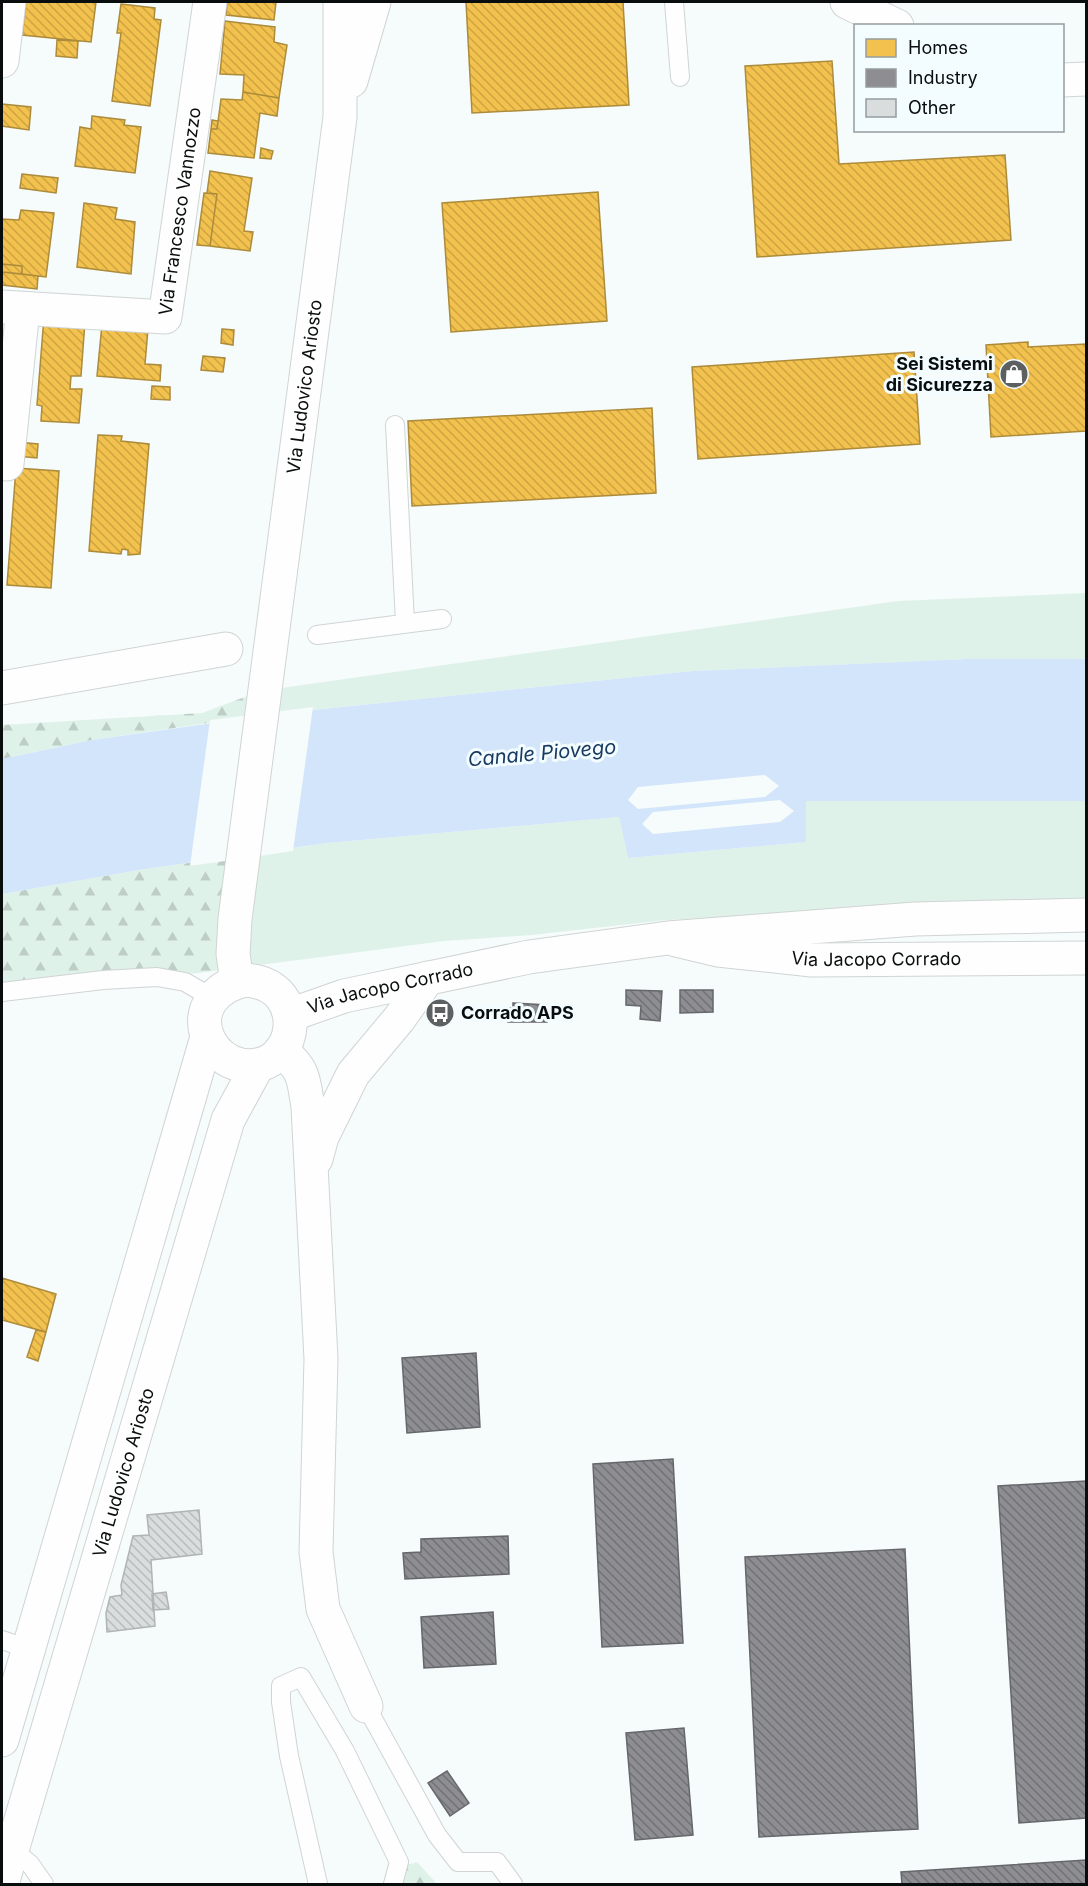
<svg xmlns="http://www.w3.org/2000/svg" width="1088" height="1886" font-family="Inter,sans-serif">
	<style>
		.green { fill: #dff2e9 }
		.forest { fill: url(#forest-firs) }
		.water { fill: #d2e5fa; fill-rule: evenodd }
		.pier { fill: #f6fbfb }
		.homes { fill: url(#homes-back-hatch); stroke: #ac8b3b; stroke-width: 1.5 }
		.industry { fill: url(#industry-back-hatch); stroke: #66676a; stroke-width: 1.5 }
		.building { fill: url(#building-back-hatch); stroke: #b0b4b3; stroke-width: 1.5 }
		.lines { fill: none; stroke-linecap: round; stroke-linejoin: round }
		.lane-casing { stroke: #d0d4d4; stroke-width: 20 }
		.street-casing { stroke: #d0d4d4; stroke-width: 35 }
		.secondary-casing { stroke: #d0d4d4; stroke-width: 35 }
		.lane { stroke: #fefefe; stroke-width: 18 }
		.street { stroke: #fefefe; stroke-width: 33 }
		.secondary { stroke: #fefefe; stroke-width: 33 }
		.labels { text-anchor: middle; stroke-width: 6; stroke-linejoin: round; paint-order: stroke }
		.street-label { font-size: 18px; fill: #0a0d0e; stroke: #f3fcfe }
		.poi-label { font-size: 18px; font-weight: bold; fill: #0a0d0e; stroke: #f3fcfe; text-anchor: end }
		.water-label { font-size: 20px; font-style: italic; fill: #183a61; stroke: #f3fcfe }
	</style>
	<defs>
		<pattern id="forest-firs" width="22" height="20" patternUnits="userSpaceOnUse" patternTransform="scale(1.5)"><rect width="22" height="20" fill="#dff2e9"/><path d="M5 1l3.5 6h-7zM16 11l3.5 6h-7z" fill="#becec7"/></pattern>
		<pattern id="homes-back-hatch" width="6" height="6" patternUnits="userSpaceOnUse" patternTransform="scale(1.5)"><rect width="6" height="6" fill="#f2c14e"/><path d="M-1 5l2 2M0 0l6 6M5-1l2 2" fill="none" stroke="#cea543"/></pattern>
		<pattern id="industry-back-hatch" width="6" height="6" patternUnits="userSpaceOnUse" patternTransform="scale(1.5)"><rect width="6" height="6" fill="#8d8d92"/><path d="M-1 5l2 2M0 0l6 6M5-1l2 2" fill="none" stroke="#717276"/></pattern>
		<pattern id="building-back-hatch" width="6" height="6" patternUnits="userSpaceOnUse" patternTransform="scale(1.5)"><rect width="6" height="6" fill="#d9dddd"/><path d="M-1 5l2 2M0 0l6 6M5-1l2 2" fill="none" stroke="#b9bcbc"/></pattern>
	</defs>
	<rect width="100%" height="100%" fill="#f6fbfb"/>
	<path class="green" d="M1086,593v66h-119l-274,12 -430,44 4,-25 631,-89z
		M806,801h280v98l-420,21 -134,15 -88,6 -216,28 17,-114 82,-12 292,-26 9,41 177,-16z"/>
	<path class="forest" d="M263,690v25l-171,25 -90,19v-34l200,-12z
		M245,855l-17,114 -226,30v-105l137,-24z
		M417,1862l20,22h-47l-4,-13z"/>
	<path class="water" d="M967,659h119v142h-280v41l-178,16 -9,-41 -292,26 -188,27 -137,24v-135l90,-19 192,-27 409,-42zM765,775l14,11 -14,11 -127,12 -10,-9 10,-13zM780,800l14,11 -14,11 -127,12 -11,-10 11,-12z"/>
	<path class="pier" d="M313,707l-20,144 -103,15 20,-146z"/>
	<path class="homes" d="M26,2h70l-5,40 -69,-7z
		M227,2h49l-2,18 -48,-5z
		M466,2h157l6,103 -157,8z
		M121,4l34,4 -1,11 7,1 -11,86 -38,-5 9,-68h-4z
		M225,21l50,6 -1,15 13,3 -8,53 -36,-6 1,-17 -24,-1z
		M57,40l21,1 -1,17 -21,-2z
		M832,61l7,103 166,-9 6,85 -254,17 -12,-191z
		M243,92l36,6 -2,18 -17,-3 -6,45 -46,-5 3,-24h6l4,-30 21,1z
		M2,104l29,3 -2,23 -27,-4z
		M92,116l33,4 -1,5 17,2 -6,46 -60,-7 5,-39 11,2z
		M212,120l6,1 -1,8h-6z
		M261,148l12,3 -2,8 -11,-1z
		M210,171l42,7 -8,53 9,1 -3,19 -40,-5 7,-52 -10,-1z
		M22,174l36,4 -2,15 -36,-5z
		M598,192l9,129 -156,11 -9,-129z
		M204,193l13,1 -7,52 -13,-1z
		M84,203l33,5 -2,11 20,3 -4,52 -54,-7z
		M21,210l33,3 -8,64 -24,-3v-8l-20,-2v-45l17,1z
		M2,264l20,2v8l-20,-2z
		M2,272l36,4 -1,13 -35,-4z
		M103,314l46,3 -4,47 16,1 -1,16 -63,-5z
		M44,317l41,4 -4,55h-10l-1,13h12l-3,34 -38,-2 1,-15 -5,-1z
		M222,329l12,1 -1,15 -12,-2z
		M1028,342v5l58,-3v87l-95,6 -5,-92z
		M914,352l6,92 -222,15 -6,-92z
		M203,356l22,2 -2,14 -22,-2z
		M152,386l18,1v13l-19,-1z
		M652,408l4,85 -244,13 -4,-85z
		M98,435l24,1 -1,5 28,3 -9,110 -12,1v-5l-6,-1 -1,5 -32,-3z
		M17,442l21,2 -1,14 -21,-2z
		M16,468l43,3 -8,117 -44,-3z
		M2,1278l54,16 -10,38 -44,-12z
		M36,1330l10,2 -8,29 -11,-4z"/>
	<path class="industry" d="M626,990l36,1 -2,30 -20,-2 1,-13 -15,-1z
		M680,990h33v22l-33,1z
		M513,1003l34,2v17h-39v-14h5z
		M476,1353l4,74 -73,6 -5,-75z
		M673,1459l10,184 -81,4 -9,-183z
		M1086,1481v337l-67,5 -21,-337z
		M508,1536l1,38 -104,5 -2,-26 18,-1v-13z
		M905,1549l13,280 -159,8 -14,-280z
		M493,1612l3,52 -72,4 -3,-51z
		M684,1728l9,107 -58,5 -9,-107z
		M447,1771l22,32 -19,13 -22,-33z
		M1086,1860v24h-184l-1,-12z"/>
	<path class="building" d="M199,1510l3,44 -51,6 4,66 -48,6 -1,-19 4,-16 12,-2 -1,-10 12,-49 16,-1 -2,-20z
		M166,1592l3,17 -16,1 -1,-16z"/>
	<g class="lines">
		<g class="lane-casing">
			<path id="lane" d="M674,2l6,75
				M395,425l10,198
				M317,635l125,-16
				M2,992l101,-12 54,-3 28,5 26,15
				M2,1640l27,9
				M366,1706l71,129 21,27h39l16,22
				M13,1850l17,14 14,20
				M318,1884l-29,-128 -8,-54v-16l20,-9 44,74 54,111 -6,22"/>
		</g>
		<g class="street-casing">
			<g id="street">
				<path d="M847,2l50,24"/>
				<path d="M2,61l7,-59"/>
				<path d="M1062,80l24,-1"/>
				<path id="s1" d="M2,307l163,10 45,-315"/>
				<path d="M7,464l16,-155"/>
				<path d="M2,688l224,-39"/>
				<path id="s2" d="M676,940l42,10 94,10 274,-2"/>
				<path d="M281,1050c24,21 22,27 27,57l13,252 -5,193 7,57 43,97"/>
				<path d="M316,1159l6,-22 31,-63 46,-55 29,-41"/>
			</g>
		</g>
		<g class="secondary-casing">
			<g id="secondary">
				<path d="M351,81l23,-79"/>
				<path d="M245,980c67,4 54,95 -4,85 -15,-3 -25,-12 -32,-25 -14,-30 7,-54 36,-60z"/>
				<path id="s3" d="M237,982l-4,-28 2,-35 105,-802v-115"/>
				<path id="s4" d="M290,1015l54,-19 185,-39 139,-19 247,-19 171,-4"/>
				<path d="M2,1740l205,-703"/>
				<path id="s5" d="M2,1884l226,-764 30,-55"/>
			</g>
		</g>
		<use href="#lane" class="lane"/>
		<use href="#street" class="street"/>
		<use href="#secondary" class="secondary"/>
	</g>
	<defs>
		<g id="shop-disc" transform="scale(1.5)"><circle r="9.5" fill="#5d6061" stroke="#f3fcfe"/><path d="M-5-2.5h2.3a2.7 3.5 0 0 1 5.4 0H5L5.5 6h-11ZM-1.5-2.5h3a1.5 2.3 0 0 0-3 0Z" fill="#fff"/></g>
		<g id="bus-disc" transform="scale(1.5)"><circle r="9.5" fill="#5d6061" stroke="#f3fcfe"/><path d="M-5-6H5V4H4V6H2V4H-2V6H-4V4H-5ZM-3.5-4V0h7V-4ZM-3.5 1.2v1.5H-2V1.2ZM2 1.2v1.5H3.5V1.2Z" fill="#fff"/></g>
	</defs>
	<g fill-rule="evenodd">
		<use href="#shop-disc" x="1014" y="374"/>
		<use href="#bus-disc" x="440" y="1013"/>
	</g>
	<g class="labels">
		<g class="street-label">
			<text dy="6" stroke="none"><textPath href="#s1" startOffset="270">Via Francesco Vannozzo</textPath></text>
			<text dy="6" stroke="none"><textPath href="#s3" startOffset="600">Via Ludovico Ariosto</textPath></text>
			<text dy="6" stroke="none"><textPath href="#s2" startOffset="202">Via Jacopo Corrado</textPath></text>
			<text dy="6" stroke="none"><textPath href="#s4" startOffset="104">Via Jacopo Corrado</textPath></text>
			<text dy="6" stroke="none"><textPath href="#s5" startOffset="429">Via Ludovico Ariosto</textPath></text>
		</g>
		<g class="poi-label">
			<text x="993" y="370">Sei Sistemi<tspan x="993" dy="21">di Sicurezza</tspan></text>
			<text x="461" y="1019" text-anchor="start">Corrado APS</text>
		</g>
		<g class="water-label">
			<text transform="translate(542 753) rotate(-5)" y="7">Canale Piovego</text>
		</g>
	</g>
	<rect width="1088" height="1886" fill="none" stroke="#0a0d0e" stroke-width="6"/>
	<rect x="854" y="24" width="210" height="108" fill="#f3fcfe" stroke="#969c9e" stroke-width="1.5"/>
	<rect x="866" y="39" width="30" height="18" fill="#f2c14e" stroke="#969c9e" stroke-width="1.5"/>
	<text x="908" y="54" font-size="18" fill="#0a0d0e">Homes</text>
	<rect x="866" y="69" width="30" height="18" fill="#8d8d92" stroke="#969c9e" stroke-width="1.5"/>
	<text x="908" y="84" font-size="18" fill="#0a0d0e">Industry</text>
	<rect x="866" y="99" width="30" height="18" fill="#d9dddd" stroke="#969c9e" stroke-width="1.5"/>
	<text x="908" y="114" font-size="18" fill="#0a0d0e">Other</text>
</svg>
